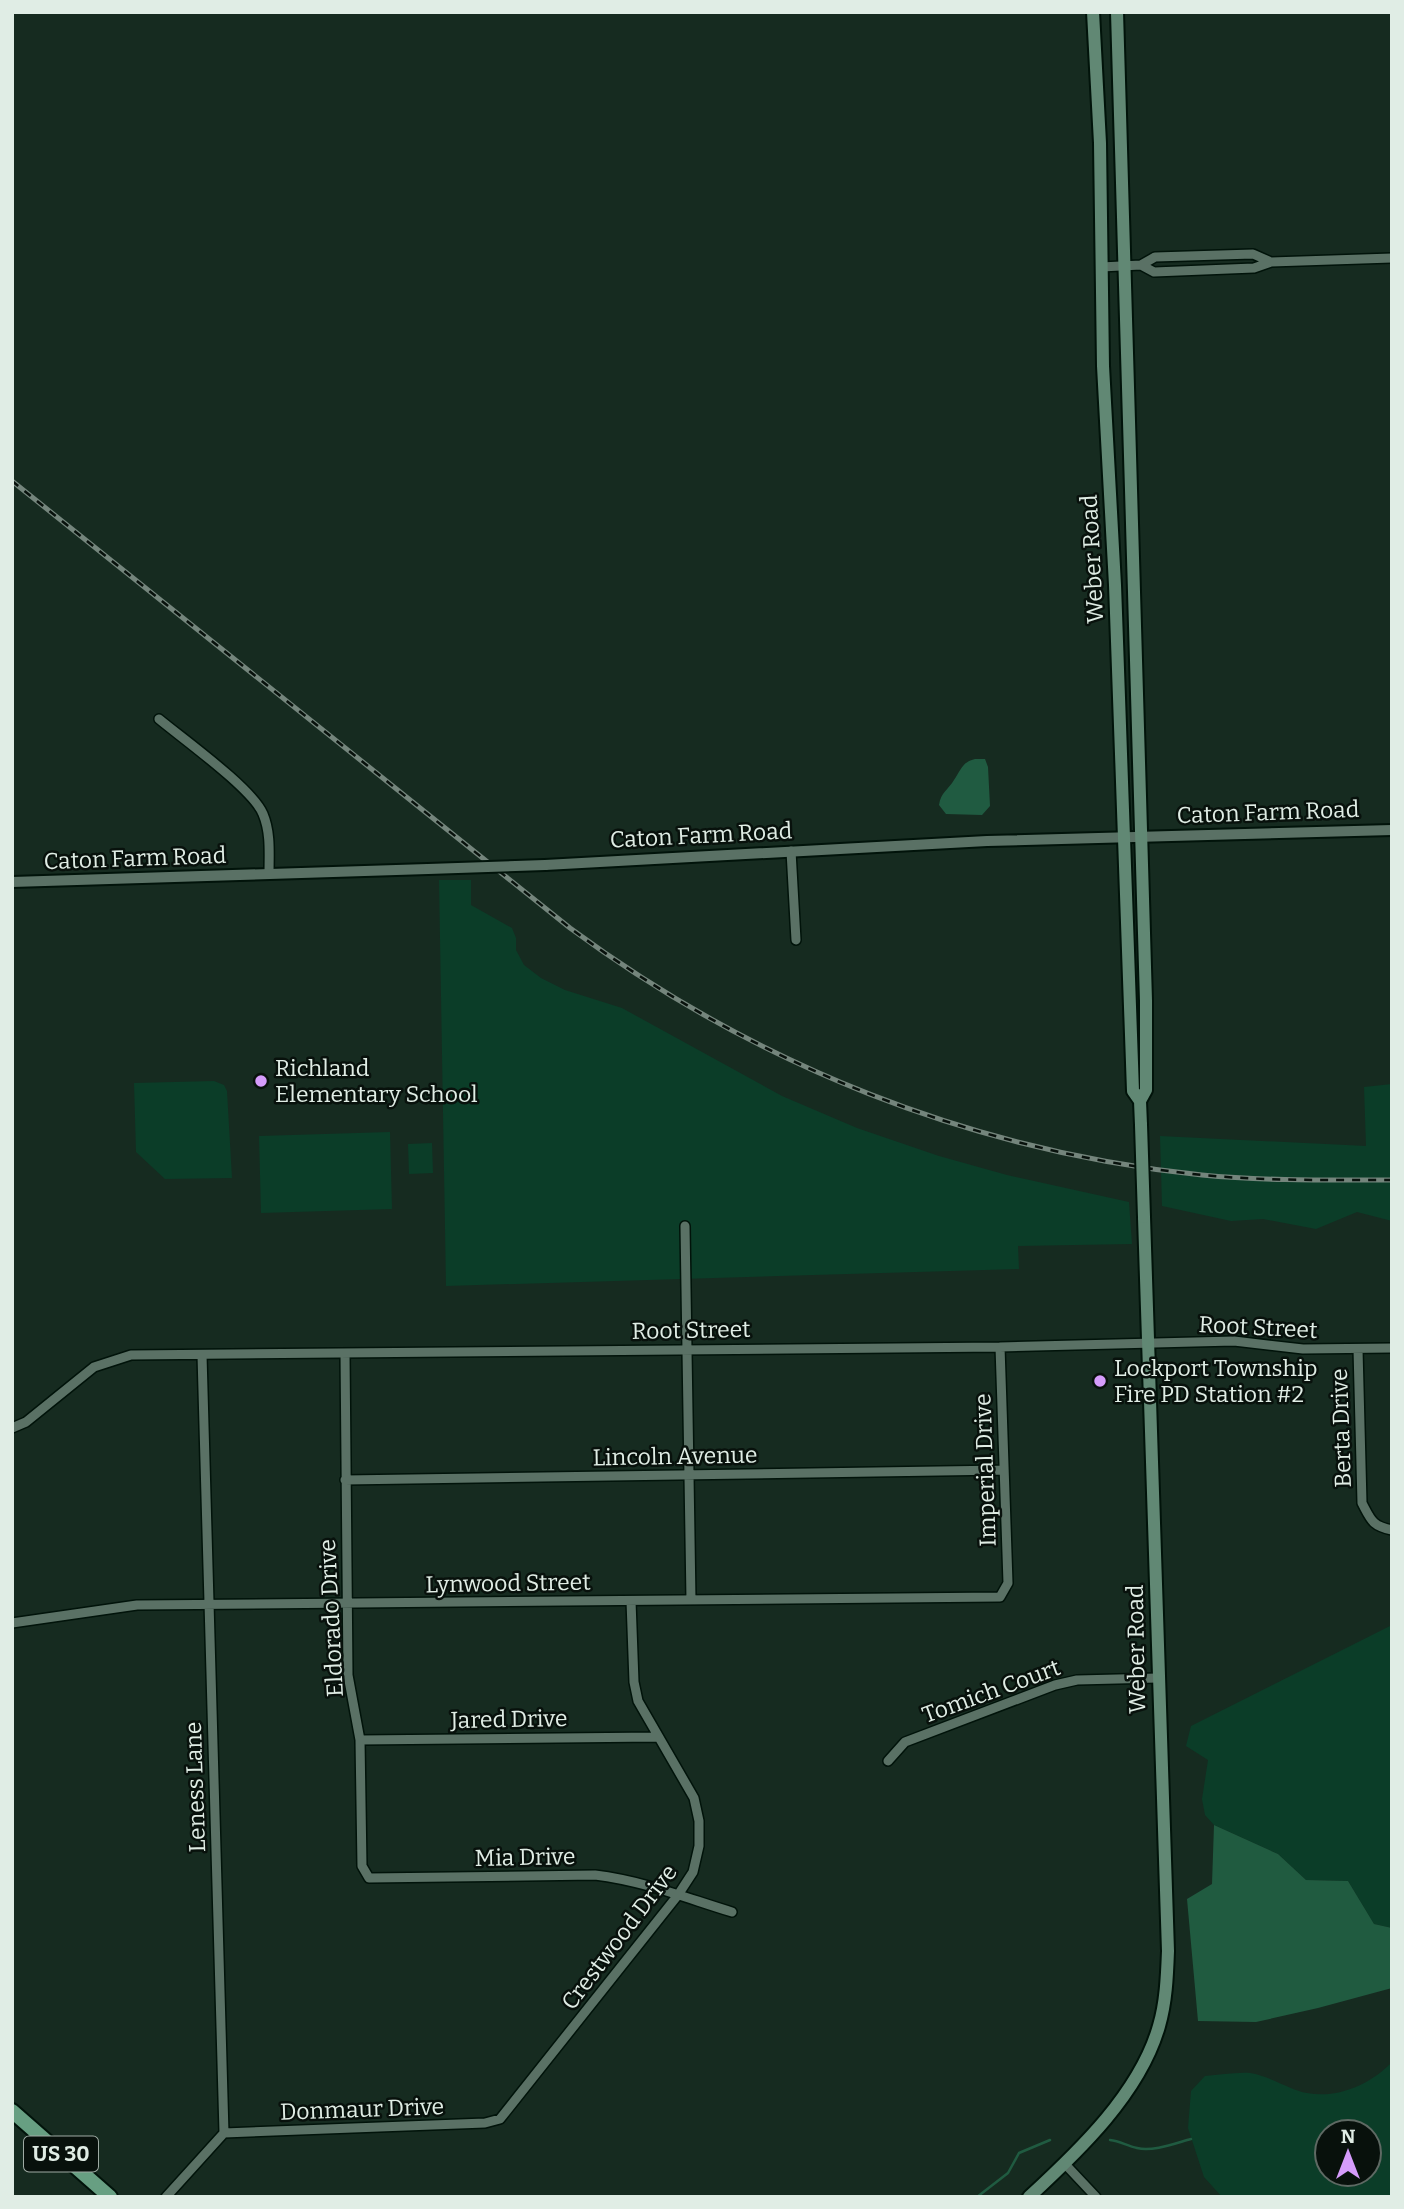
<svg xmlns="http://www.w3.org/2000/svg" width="1404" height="2209" font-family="Bitter,serif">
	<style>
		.green { fill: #0b3d28; fill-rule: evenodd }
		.forest { fill: #205b40 }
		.water { fill: #205b41 }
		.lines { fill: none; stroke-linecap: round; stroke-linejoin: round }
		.stream { stroke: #205b41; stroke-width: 2.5 }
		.minor-casing { stroke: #01130a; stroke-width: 12 }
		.tertiary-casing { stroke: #01130a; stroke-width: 14 }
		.secondary-casing { stroke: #01130a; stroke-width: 16 }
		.primary-casing { stroke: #01130a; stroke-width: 18 }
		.minor { stroke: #5a7165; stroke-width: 9 }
		.tertiary { stroke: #5a7165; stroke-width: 10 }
		.secondary { stroke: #618874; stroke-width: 12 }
		.primary { stroke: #679f82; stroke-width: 14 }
		.rail-casing { stroke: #74857c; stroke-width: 5 }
		.rail { stroke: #08110c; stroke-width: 2.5; stroke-dasharray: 8; stroke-linecap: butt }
		.tertiary-bridge-casing { stroke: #01130a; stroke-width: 14; stroke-linecap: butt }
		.secondary-bridge-casing { stroke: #01130a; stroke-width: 16; stroke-linecap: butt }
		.tertiary-bridge { stroke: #5a7165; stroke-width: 10 }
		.secondary-bridge { stroke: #618874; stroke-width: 12 }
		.poi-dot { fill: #d59cfb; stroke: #08110c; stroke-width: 2.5 }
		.labels { text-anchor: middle; stroke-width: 5; stroke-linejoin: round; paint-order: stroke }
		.shield { fill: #08110c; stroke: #9faba4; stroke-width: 2 }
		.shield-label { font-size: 21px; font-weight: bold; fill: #e0ede5 }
		.street-label { font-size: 23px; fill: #e0ede5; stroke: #08110c }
		.poi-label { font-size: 23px; fill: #e0ede5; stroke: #08110c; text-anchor: start }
	</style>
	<rect width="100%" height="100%" fill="#162b20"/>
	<path class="green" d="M439,880h32v25l41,23 4,10v12l8,15 17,13 24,12 57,18 160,88 75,32 82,28 68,19 122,27 3,42 -114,2 1,23 -573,17z
		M214,1081l10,4 3,6 5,87 -67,1 -29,-27 -2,-69z
		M1392,1084v137l-35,-9 -41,17 -53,-10 -32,2 -69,-15 -2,-70 206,10 -2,-59z
		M390,1132l2,77 -131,4 -2,-77z
		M432,1143l1,30 -24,1 -1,-30z
		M1392,1625v303l-18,-4 -26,-43 -42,-1 -28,-26 -64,-29 -9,-10 -3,-16 6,-39 -22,-14 5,-20z
		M1392,2062v135h-170l-18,-20 -16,-49 3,-37 14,-15c15,-1 31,-4 45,-3 20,3 40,17 57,20 31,6 64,-9 85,-31zM1327,2132h42v42h-42z"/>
	<path class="forest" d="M1214,1825l64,29 28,26 42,1 26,43 18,4v60l-74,20 -62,14 -58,-1 -11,-122 25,-15z"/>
	<path class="water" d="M975,759h10l3,8 2,39 -8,9 -36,-1 -7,-9c2,-13 9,-15 15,-25 7,-10 8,-18 21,-21z"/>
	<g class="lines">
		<path class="stream" d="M1110,2140c10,1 17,6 27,8 16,4 39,-5 54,-9
			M977,2197l31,-24 11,-20 31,-13"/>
		<g class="minor-casing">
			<path id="minor" d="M1141,265l13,7 100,-4 17,-6 121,-4
				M1101,267l40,-2 14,-8 98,-3 18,8
				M159,719c24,20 94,70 104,95 8,19 6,40 6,60
				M791,851l5,89
				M685,1226l6,374
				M1358,1349l4,154c9,17 10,23 30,27
				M345,1353l3,322 12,65 2,126 7,12 226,-3c49,6 91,23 137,37
				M12,1428l14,-6 68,-55 37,-12 869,-8 234,-6 69,8 89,-1
				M345,1480l659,-10
				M12,1623l125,-18 863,-8 8,-14 -8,-236
				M360,1740l297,-3
				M888,1761l17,-19 150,-57 22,-5 81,-2
				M224,2133l261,-10 15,-4 178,-224 15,-23 6,-26v-25l-5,-23 -56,-97 -4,-19 -3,-81
				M1065,2164l31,33
				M166,2197l58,-64 -22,-778"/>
		</g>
		<g class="tertiary-casing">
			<path id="tertiary" d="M545,865l442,-24 405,-11
				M12,882l416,-13"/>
		</g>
		<g class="secondary-casing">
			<path id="secondary" d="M1093,12l7,131 3,223 12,219 18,506 7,10 1,24
				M1117,12l29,989v89l-6,11
				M1029,2197c50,-46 111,-104 130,-171 7,-24 8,-49 9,-75l-24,-734"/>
		</g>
		<g class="primary-casing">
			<path id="primary" d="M12,2111l98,86"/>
		</g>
		<use href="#minor" class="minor"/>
		<use href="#tertiary" class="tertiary"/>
		<use href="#secondary" class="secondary"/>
		<use href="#primary" class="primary"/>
		<g class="rail-casing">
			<path id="rail" d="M12,481l558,447c186,137 401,223 632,247 63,6 126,5 190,5"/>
		</g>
		<use href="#rail" class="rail"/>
		<g class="tertiary-bridge-casing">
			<path id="tertiary-bridge" d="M428,869l117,-4"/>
		</g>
		<g class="secondary-bridge-casing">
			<path id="secondary-bridge" d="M1141,1125l3,92"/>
		</g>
		<use href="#tertiary-bridge" class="tertiary-bridge"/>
		<use href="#secondary-bridge" class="secondary-bridge"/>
	</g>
	<g class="poi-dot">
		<circle cx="261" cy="1081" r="7"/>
		<circle cx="1100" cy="1381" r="7"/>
	</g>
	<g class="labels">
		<rect class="shield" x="24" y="2136.5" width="74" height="35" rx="5"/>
		<g class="shield-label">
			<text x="61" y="2161">US 30</text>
		</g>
		<g class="street-label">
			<text transform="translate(1092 559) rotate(-93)" y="8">Weber Road</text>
			<text transform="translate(1268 812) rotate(-2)" y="8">Caton Farm Road</text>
			<text transform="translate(701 835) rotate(-3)" y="8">Caton Farm Road</text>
			<text transform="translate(135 858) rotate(-2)" y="8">Caton Farm Road</text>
			<text transform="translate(1258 1327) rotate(3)" y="8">Root Street</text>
			<text transform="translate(691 1330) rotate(-1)" y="8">Root Street</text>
			<text transform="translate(1341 1428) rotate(-92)" y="8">Berta Drive</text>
			<text transform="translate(675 1456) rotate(-1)" y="8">Lincoln Avenue</text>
			<text transform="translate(985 1470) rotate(-92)" y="8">Imperial Drive</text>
			<text transform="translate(508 1583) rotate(-1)" y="8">Lynwood Street</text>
			<text transform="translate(331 1618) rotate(-93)" y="8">Eldorado Drive</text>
			<text transform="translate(1136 1649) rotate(-91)" y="8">Weber Road</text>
			<text transform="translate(991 1691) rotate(-20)" y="8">Tomich Court</text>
			<text transform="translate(509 1719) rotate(-1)" y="8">Jared Drive</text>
			<text transform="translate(195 1787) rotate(-92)" y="8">Leness Lane</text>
			<text transform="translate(525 1857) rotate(-1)" y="8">Mia Drive</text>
			<text transform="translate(619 1937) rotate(-53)" y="8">Crestwood Drive</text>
			<text transform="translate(362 2109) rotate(-2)" y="8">Donmaur Drive</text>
		</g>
		<g class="poi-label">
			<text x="275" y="1076">Richland<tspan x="275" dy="26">Elementary School</tspan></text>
			<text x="1114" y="1376">Lockport Township<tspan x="1114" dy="26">Fire PD Station #2</tspan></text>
		</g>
	</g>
	<rect width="1404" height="2209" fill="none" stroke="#e0ede5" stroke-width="28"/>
	<g transform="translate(1348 2153)"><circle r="33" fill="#08110c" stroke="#5e6963" stroke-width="2"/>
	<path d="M0-5L12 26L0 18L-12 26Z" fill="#d59cfb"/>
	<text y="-10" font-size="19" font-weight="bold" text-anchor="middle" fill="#e0ede5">N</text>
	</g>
</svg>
